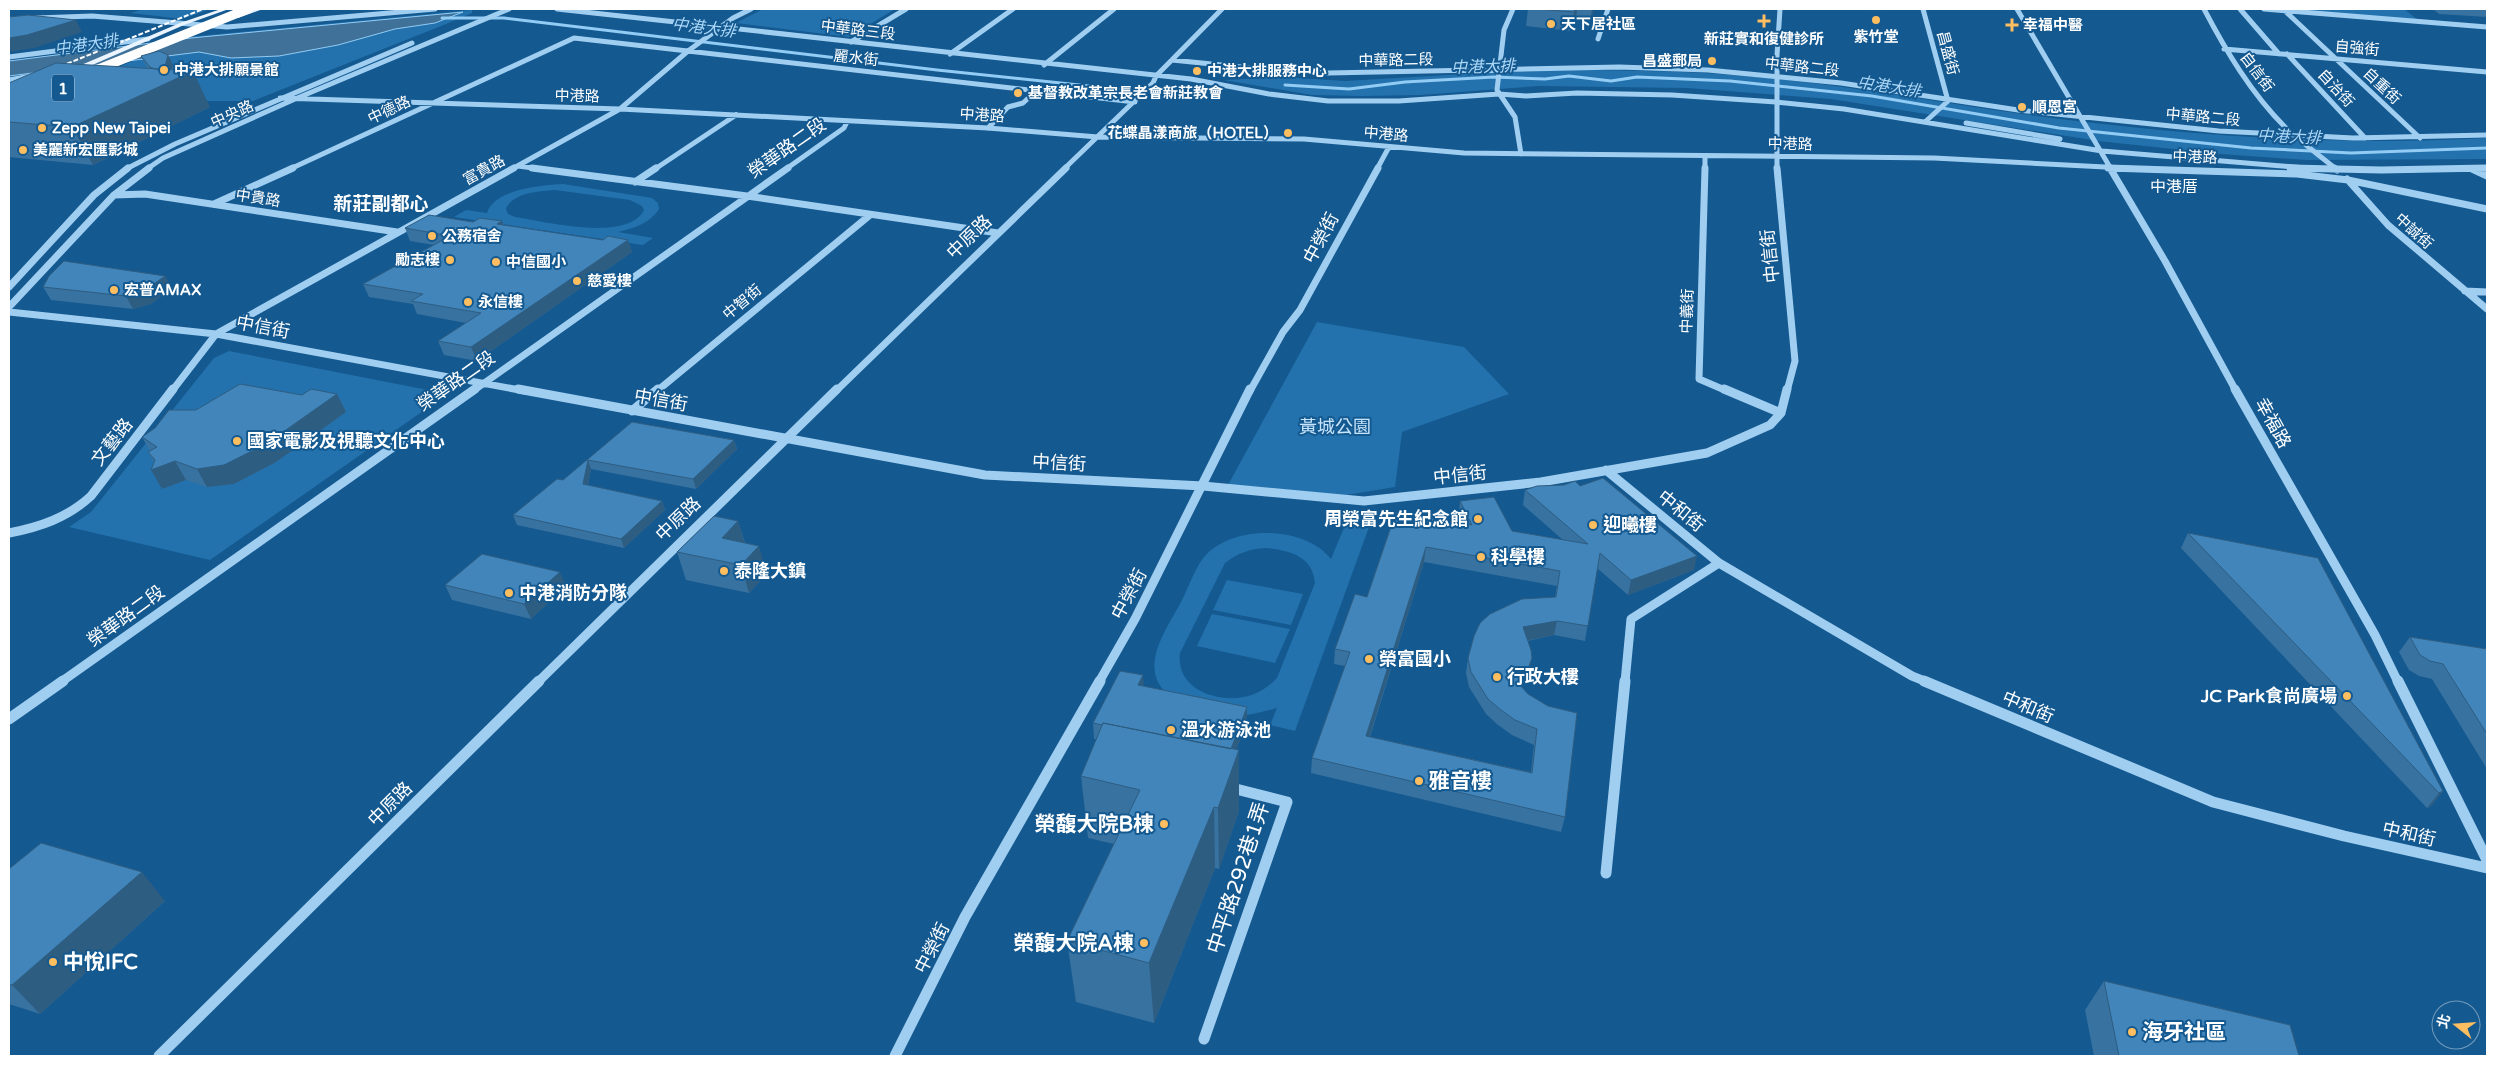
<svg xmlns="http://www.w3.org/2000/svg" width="2496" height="1065" font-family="'Varela Round','Noto Sans TC',sans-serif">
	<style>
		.green { fill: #2372ad; fill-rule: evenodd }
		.water { fill: #3f7199; stroke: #92cbf4 }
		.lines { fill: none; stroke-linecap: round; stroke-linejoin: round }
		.stream { stroke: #92cbf4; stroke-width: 3 }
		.minor-far3 { stroke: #a0cef1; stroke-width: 5 }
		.minor-far2 { stroke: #a0cef1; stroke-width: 7 }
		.minor-far1 { stroke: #a0cef1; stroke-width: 9 }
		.minor { stroke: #a0cef1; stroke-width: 11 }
		.major { fill: #eaf4ff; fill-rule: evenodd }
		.rail { stroke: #fff; stroke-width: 2; stroke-dasharray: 5 2; stroke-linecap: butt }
		.highway-bridge { stroke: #fff; stroke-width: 9 }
		.wall { fill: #3872a0; fill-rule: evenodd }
		.shaded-wall { fill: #2e5d82 }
		.building { fill: #4185ba; stroke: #2e5d82; fill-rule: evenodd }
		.poi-dot { fill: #ffbe60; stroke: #145990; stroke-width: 2 }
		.labels { text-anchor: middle; stroke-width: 4; stroke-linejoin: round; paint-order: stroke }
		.far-poi-label { font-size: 15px; font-weight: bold; fill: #fff; stroke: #145990; text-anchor: start }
		.far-street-label { font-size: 15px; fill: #fff; stroke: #145990 }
		.far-water-label { font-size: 16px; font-style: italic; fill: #acd8f8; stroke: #145990 }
		.shield { fill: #145990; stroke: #b8cdde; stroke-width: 1 }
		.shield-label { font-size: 16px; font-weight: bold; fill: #fff }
		.far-quarter-label { font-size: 16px; fill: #fff; stroke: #145990 }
		.street-label { font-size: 18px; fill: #fff; stroke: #145990 }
		.park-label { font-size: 18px; fill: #c7e5fc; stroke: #145990 }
		.poi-label { font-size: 18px; font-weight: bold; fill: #fff; stroke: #145990; text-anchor: start }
		.far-district-label { font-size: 19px; font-weight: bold; fill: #fff; stroke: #145990 }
		.near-poi-label { font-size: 21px; font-weight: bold; fill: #fff; stroke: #145990; text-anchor: start }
		.near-street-label { font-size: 21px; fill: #fff; stroke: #145990 }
	</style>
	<rect width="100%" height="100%" fill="#145990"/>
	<path class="green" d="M143,9h68l-29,10 -51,-6z
		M763,9h132l-46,28 -113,-14z
		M2280,9h124l14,11z
		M472,10v3l-26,11 -193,77h-45l-29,-9 -109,-4 118,-51z
		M1536,70c65,0 132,0 197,5 97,7 193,26 290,39 155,21 308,33 464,24v21l-180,1 -86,-6 -123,-13 -267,-42 -144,-11 -149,-2 -118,9 -57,1 -51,-1 -88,-15 57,-3 64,4z
		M563,184l89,14 6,5 1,6c-10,15 -25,19 -41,23l35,6 -10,7 -189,-28 12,-7 21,3c7,-24 56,-28 76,-29zM555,190l75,10 12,6 2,4c-17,33 -101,11 -129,7l-7,-3 -2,-5c6,-16 33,-18 49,-19z
		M1317,322l147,25 45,47 -107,38 -7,55 -49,8 -118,-10z
		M229,351l204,40 5,2 1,4 -3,5 -226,158 -141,-33 22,-15 123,-154z
		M1346,523l23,4 -74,204 -25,-6 7,-17c-36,10 -46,11 -82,-1 -6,-2 -15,-4 -21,-8 -40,-26 -9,-67 7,-97 7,-13 15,-37 25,-47 29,-31 99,-29 125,4zM1266,548c23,2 47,8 49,35l-38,95c-8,8 -15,13 -25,17 -31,10 -77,-4 -72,-42l45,-90c13,-10 24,-14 41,-15z
		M1227,580l76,14 -12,31 -78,-15z
		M1212,614l78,15 -15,34 -78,-17z"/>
	<path class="water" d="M463,12l-28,11 -40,6 -57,16 -59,11 -48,2 -32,-6 -190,24v-15l182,-23z"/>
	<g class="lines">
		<path class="stream" d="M442,18h62l433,52 199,21
			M1285,85l64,4 56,-7 89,-5 51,2 24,-3 42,5 26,-4 93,4 142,15 187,32 192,20 100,5 136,-5"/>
		<path class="minor-far3" d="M557,9l634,70 78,15 59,7h71l100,-7 27,2 51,-3 95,2 104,7 68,7 258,42 216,18
			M1513,9l-9,21 -7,60 18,27 6,37
			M1923,9l25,92 -23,21
			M2017,9l94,160
			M2204,9c22,42 47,84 81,118 16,15 34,28 51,42
			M2240,9l39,45
			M2264,9l223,18
			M2284,10l136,128
			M36,18l56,-2 135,11 208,-18
			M1598,39l10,-30
			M851,42l55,-33
			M2224,49l263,23
			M950,54l63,-45
			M2287,54l78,84
			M9,57l139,-18
			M1172,60l89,9 67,4 291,-6 89,3 133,13 177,27 201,21 134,7 134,-3
			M1044,65l70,-56
			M9,80l22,-4
			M280,98l340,11 368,19 110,9 206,2 160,14 470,5 210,11
			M1966,123l94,16
			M988,128l20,-21 15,-4 13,-12
			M518,166l23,3
			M126,169l49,-25 237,-101
			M147,169l16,-11 132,-59 214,-90
			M290,169l284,-131 561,64
			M512,169l108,-60 68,-58 45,-33 18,-9
			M655,169l81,-54
			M786,169l58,-41 3,-6
			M1064,169l89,-86 3,-7 66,-67
			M1377,169l12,-22
			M1705,169v-13
			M1777,169v-114l3,-46
			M2464,169l23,-1"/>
		<path class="minor-far2" d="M532,168l215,28 251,37
			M1705,168l-6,211 28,12
			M1777,168l18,193 -8,30
			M2108,168l189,6 51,6 139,29
			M2110,168l55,93 71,130
			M2290,168l91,2 106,-2
			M2334,168l3,2
			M2472,169l15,7
			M2347,179l41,46 99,84
			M635,182l21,-14
			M114,195l31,-1 252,38
			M214,204l79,-36
			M9,287l85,-92 34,-27
			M2465,291l22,1
			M9,307l105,-112 35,-27
			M9,312l207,22 309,57
			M172,391l44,-57 298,-166
			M473,391l315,-223
			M657,391l213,-176
			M836,391l230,-223
			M1250,391l33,-59 17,-22 78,-142"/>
		<path class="minor-far1" d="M518,389l467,86 218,11 161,15 177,-19 166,-29 63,-28 11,-12 6,-24
			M1724,389l57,24
			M2235,389l140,246 23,47
			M632,411l26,-22
			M1606,470l113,93 193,113 15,6
			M9,533c31,-6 58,-15 82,-37l82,-107
			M61,682l414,-293
			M538,682l299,-293
			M1099,682l36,-63 115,-230
			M1625,682l6,-63 88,-56"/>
		<path class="minor" d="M1924,681l289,121 131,34 143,32
			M2398,681l89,179
			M9,719l54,-38
			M1606,873l19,-192
			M1204,1039l83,-237 -59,-15
			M159,1056l380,-375
			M895,1056l70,-139 135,-236"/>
		<path class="major" d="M221,9h8l-45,16 -110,48 -7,-2 113,-48z
			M254,9h9l-25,9 -5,-1z"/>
		<path class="rail" d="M54,69l149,-60"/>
		<path class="highway-bridge" d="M86,74l162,-65"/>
	</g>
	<path class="wall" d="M1528,9h66l-4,13 -14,-2 -5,11 -45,-5z
		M2433,9h54v8l-48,-3z
		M168,55l5,10 -1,5 38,37 -117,58 -84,-8v-74l139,-14 -7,-13z
		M502,221l2,4 99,15h25l4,12 -155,109 -33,-6 -6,-14 28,-18 -49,-9 -4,-10 -44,-7 -6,-13 71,-39 -24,-4 -5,-13 68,-6z
		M165,276l7,12 -21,16 -18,5 -82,-9 -8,-13z
		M337,394l9,18 -70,50 -42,22 -27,3 -21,-7 -24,9 -8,-27 -6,-10 2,-1 -8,-14 160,-42z
		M632,422l102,18 3,9 -41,40 -105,-20 -3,16 74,16 3,9 -41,38 -107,-23 -4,-10 50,-35z
		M1525,490l169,80 -66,25 -31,-27 -12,73 -31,-6 -26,6 1,32 -3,8 -4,6 6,7 37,123 -4,15 -250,-59 1,-15 33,-92 -11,-2 1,-15 32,-52 29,-85 66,11 -3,-8 1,-14 52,30 51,9 -40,-35zM1424,562l133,24 -2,11 -87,61 -2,15 3,14 17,27 12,11 14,10 22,10 -3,27 -161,-35z
		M738,521l7,22 22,31 -18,19 -63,-13 -9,-28z
		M2188,533l255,258 -12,15 -4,2 -246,-260z
		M445,585l121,1 -35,33 -79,-19z
		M2410,637l77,12v120l-55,-90 -13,-3 -10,-6 -10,-18z
		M1144,686l103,36 -11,28 3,61 -20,58 -4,-1 -61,155 -78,-21 -9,-61 47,-97 -26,-6 -7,-62 16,-37h-3l-1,-16z
		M9,869l156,32 -125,113 -31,-10z
		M2104,981l195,75h-205l-9,-46z"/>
	<path class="shaded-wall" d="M1575,9h2l-1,11 -5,11 3,-19z
		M1592,9h2l-4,13z
		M76,20l6,12 -48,16 -25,4v-14z
		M168,55l5,10 -4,18 -5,-11z
		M193,71l17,36 -117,58 -21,-38z
		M502,221l5,13 -10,-10z
		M628,240l4,12 -155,109 -6,-14z
		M165,276l7,12 -21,16 -18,5 -7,-13z
		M337,394l9,18 -70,50 -42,22 -27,3 -10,-18z
		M734,440l3,9 -41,40 -3,-10z
		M588,460l3,9 -5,25 -3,-10z
		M175,461l11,19 -24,9 -11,-19z
		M662,501l3,9 -41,38 -3,-9z
		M738,521l8,27 -24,-10z
		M759,546l8,28 -18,19 -8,-28z
		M1426,547l-2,15 -59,189 1,-15z
		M1697,556l-3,14 -66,25 3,-15z
		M560,572l6,14 -35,33 -7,-15z
		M1557,621l-3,14 -33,7 2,-15z
		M1532,658l-3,15 -3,8 -11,16 2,-15z
		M1143,675l1,15 -6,-5z
		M1247,707v15l-18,46v-16z
		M1239,750v61l-20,58 -1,-61z
		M2443,791l-12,15 -4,2 12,-15z
		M1214,807l1,61 -61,155 -5,-60z
		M142,872l23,29 -125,113 -28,-29z"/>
	<path class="building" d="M1536,9h39l-1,3z
		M28,15l48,5 -49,15 -18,3v-21z
		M159,51l9,4 -4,15 -9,-1 -5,-2 -9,-11z
		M56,63l137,8 -121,56 -63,-5v-39z
		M429,215l44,7 7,-4 22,3 -5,3 106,16 5,-4 20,4 -157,107 -33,-6 43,-28 -70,-12 12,-7 -60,-10 87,-48 -45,-8z
		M64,261l101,15 -21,15 -18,5 -83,-9 6,-11z
		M240,384l62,11 9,-6 26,5 -71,50 -42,21 -27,4 -22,-8 -24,9 4,-10 -7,-8 9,-5 -15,-10 13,-9 14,-18h27z
		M632,422l102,18 -41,39 -105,-19 -5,24 79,17 -41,38 -108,-24 44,-36 6,1z
		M1603,478l94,78 -66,24 -31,-27 -12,73 -31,-5 -34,6 8,23 1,8 -3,8 -12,16 11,12 20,12 29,7 -12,104 -253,-59 38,-106 -15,-3 20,-55 12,3 29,-85 76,13 -12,-24 34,-4 18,34 76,13 -63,-54 12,-4 27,-1 11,-4 5,5zM1426,547l134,24 -4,26 -34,2 -32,15 -10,9 -6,13 -6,22 3,14 17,27 13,11 14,10 22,9 -5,44 -166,-37z
		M714,516l24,5 -16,17 37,8 -18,19 -64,-13z
		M2188,533l130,25 125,233 -4,2z
		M482,554l78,18 -36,32 -79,-19z
		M2410,637l77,12v85l-44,-70 -13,-3 -10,-6z
		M1120,671l23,4 -5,10 109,22 -16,42 -128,-26 -1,2 -9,-2z
		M1103,723l136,27 -21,58 -4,-1 -65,156 -82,-22 73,-151 -59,-14z
		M41,843l101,29 -130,113 -3,-1v-115z
		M2104,981l186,44 9,31h-180z"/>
	<g class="poi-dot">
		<circle cx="1876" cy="20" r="5"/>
		<path d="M1761.5 13.5h5v5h5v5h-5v5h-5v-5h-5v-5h5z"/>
		<circle cx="1551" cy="24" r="5"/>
		<path d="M2009.5 17.5h5v5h5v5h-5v5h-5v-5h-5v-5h5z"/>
		<circle cx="1712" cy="61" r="5"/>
		<circle cx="164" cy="70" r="5"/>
		<circle cx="1197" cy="71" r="5"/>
		<circle cx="1018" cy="93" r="5"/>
		<circle cx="2022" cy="107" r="5"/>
		<circle cx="42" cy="128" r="5"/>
		<circle cx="1288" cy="133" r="5"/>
		<circle cx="23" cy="150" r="5"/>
		<circle cx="432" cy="236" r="5"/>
		<circle cx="450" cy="260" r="5"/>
		<circle cx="496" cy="262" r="5"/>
		<circle cx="577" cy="281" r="5"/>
		<circle cx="114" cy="290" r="5"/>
		<circle cx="468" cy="302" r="5"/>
		<circle cx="237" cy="441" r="5"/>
		<circle cx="1478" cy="519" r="5"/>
		<circle cx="1593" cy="525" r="5"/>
		<circle cx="1481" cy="557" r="5"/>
		<circle cx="724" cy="571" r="5"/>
		<circle cx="509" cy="593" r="5"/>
		<circle cx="1369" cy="659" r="5"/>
		<circle cx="1497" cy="677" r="5"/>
		<circle cx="2347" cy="696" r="5"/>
		<circle cx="1171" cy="730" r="5"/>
		<circle cx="1419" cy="781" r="5"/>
		<circle cx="1164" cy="824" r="5"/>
		<circle cx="1144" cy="943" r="5"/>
		<circle cx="53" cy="962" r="5"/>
		<circle cx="2132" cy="1032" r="5"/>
	</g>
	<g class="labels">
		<g class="far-poi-label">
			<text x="1561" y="29">天下居社區</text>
			<text x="2023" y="30">幸福中醫</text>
			<text x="1876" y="42" text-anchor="middle">紫竹堂</text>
			<text x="1764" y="44" text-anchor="middle">新莊實和復健診所</text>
			<text x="1702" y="66" text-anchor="end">昌盛郵局</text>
			<text x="174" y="75">中港大排願景館</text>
			<text x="1207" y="76">中港大排服務中心</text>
			<text x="1028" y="98">基督教改革宗長老會新莊教會</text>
			<text x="2032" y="112">順恩宮</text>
			<text x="52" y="133">Zepp New Taipei</text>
			<text x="1278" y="138" text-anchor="end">花蝶晶漾商旅（HOTEL）</text>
			<text x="33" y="155">美麗新宏匯影城</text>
			<text x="442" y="241">公務宿舍</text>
			<text x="440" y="265" text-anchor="end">勵志樓</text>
			<text x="506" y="267">中信國小</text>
			<text x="587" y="286">慈愛樓</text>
			<text x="124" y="295">宏普AMAX</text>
			<text x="478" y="307">永信樓</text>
		</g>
		<g class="far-street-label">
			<text transform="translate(858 30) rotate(7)" y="5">中華路三段</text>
			<text transform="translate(2357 48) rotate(5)" y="5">自強街</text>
			<text transform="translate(1948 53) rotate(75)" y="5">昌盛街</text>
			<text transform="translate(856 58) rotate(6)" y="5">麗水街</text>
			<text transform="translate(1396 60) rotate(-1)" y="5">中華路二段</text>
			<text transform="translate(1802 67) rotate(6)" y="5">中華路二段</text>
			<text transform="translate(2257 72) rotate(53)" y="5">自信街</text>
			<text transform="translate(2382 86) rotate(43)" y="5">自重街</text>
			<text transform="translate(2336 88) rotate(47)" y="5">自治街</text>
			<text transform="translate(577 96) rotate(1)" y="5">中港路</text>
			<text transform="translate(389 110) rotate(-25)" y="5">中德路</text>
			<text transform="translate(232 114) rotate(-24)" y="5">中央路</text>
			<text transform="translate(982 115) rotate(4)" y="5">中港路</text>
			<text transform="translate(2203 117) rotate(5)" y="5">中華路二段</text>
			<text transform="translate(1386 134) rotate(5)" y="5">中港路</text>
			<text transform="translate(1790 144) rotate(1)" y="5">中港路</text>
			<text transform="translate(2195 157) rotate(2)" y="5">中港路</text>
			<text transform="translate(484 170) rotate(-29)" y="5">富貴路</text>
			<text transform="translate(258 198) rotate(9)" y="5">中貴路</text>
			<text transform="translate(2414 231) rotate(42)" y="5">中誠街</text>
			<text transform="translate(742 302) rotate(-40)" y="5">中智街</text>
			<text transform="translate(1687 311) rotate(-88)" y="5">中義街</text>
		</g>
		<g class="far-water-label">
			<text transform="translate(704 27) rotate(7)" y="6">中港大排</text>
			<text transform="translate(86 44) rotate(-8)" y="6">中港大排</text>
			<text transform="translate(1483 66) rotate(-2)" y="6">中港大排</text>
			<text transform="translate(1889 86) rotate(9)" y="6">中港大排</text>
			<text transform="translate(2289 136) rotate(3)" y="6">中港大排</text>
		</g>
		<rect class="shield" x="52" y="74.5" width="22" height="27" rx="4"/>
		<g class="shield-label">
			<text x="63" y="94">1</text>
		</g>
		<g class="far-quarter-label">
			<text x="2174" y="192">中港厝</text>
		</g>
		<g class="street-label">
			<text transform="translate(787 148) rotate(-35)" y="6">榮華路二段</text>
			<text transform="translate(969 237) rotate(-44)" y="6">中原路</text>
			<text transform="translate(1321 238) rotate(-62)" y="6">中榮街</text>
			<text transform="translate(1770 256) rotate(-96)" y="6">中信街</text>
			<text transform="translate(263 327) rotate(11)" y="6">中信街</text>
			<text transform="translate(456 381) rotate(-35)" y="6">榮華路二段</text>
			<text transform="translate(661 400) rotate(10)" y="6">中信街</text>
			<text transform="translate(2273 423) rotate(61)" y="6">幸福路</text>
			<text transform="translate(112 442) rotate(-52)" y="6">文藝路</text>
			<text transform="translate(1059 463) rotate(3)" y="6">中信街</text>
			<text transform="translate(1460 475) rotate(-6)" y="6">中信街</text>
			<text transform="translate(1681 511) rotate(39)" y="6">中和街</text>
			<text transform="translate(678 519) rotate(-44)" y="6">中原路</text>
			<text transform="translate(1129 594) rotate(-62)" y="6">中榮街</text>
			<text transform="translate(126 616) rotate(-36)" y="6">榮華路二段</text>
			<text transform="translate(2028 707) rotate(23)" y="6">中和街</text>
			<text transform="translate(390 804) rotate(-45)" y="6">中原路</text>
			<text transform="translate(2409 834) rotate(13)" y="6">中和街</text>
			<text transform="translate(932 948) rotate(-63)" y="6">中榮街</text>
		</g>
		<g class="park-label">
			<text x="1335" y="433">黃城公園</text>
		</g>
		<g class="poi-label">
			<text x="247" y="447">國家電影及視聽文化中心</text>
			<text x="1468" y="525" text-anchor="end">周榮富先生紀念館</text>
			<text x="1603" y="531">迎曦樓</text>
			<text x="1491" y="563">科學樓</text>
			<text x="734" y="577">泰隆大鎮</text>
			<text x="519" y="599">中港消防分隊</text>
			<text x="1379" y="665">榮富國小</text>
			<text x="1507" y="683">行政大樓</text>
			<text x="2337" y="702" text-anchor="end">JC Park食尚廣場</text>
			<text x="1181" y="736">溫水游泳池</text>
		</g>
		<g class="far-district-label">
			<text x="381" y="210">新莊副都心</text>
		</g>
		<g class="near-poi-label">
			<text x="1429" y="788">雅音樓</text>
			<text x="1154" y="831" text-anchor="end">榮馥大院B棟</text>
			<text x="1134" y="950" text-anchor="end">榮馥大院A棟</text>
			<text x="63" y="969">中悅IFC</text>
			<text x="2142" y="1039">海牙社區</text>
		</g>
		<g class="near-street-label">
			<text transform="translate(1238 878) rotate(-72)" y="7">中平路292巷1弄</text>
		</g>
	</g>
	<rect width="2496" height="1065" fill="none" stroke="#ffffff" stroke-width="20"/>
	<g transform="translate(2456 1025) rotate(287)"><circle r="24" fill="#145990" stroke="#729bbc"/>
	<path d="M0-4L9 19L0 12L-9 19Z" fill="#ffbe60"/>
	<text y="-8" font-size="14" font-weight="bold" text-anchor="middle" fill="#ffffff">北</text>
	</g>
</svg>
